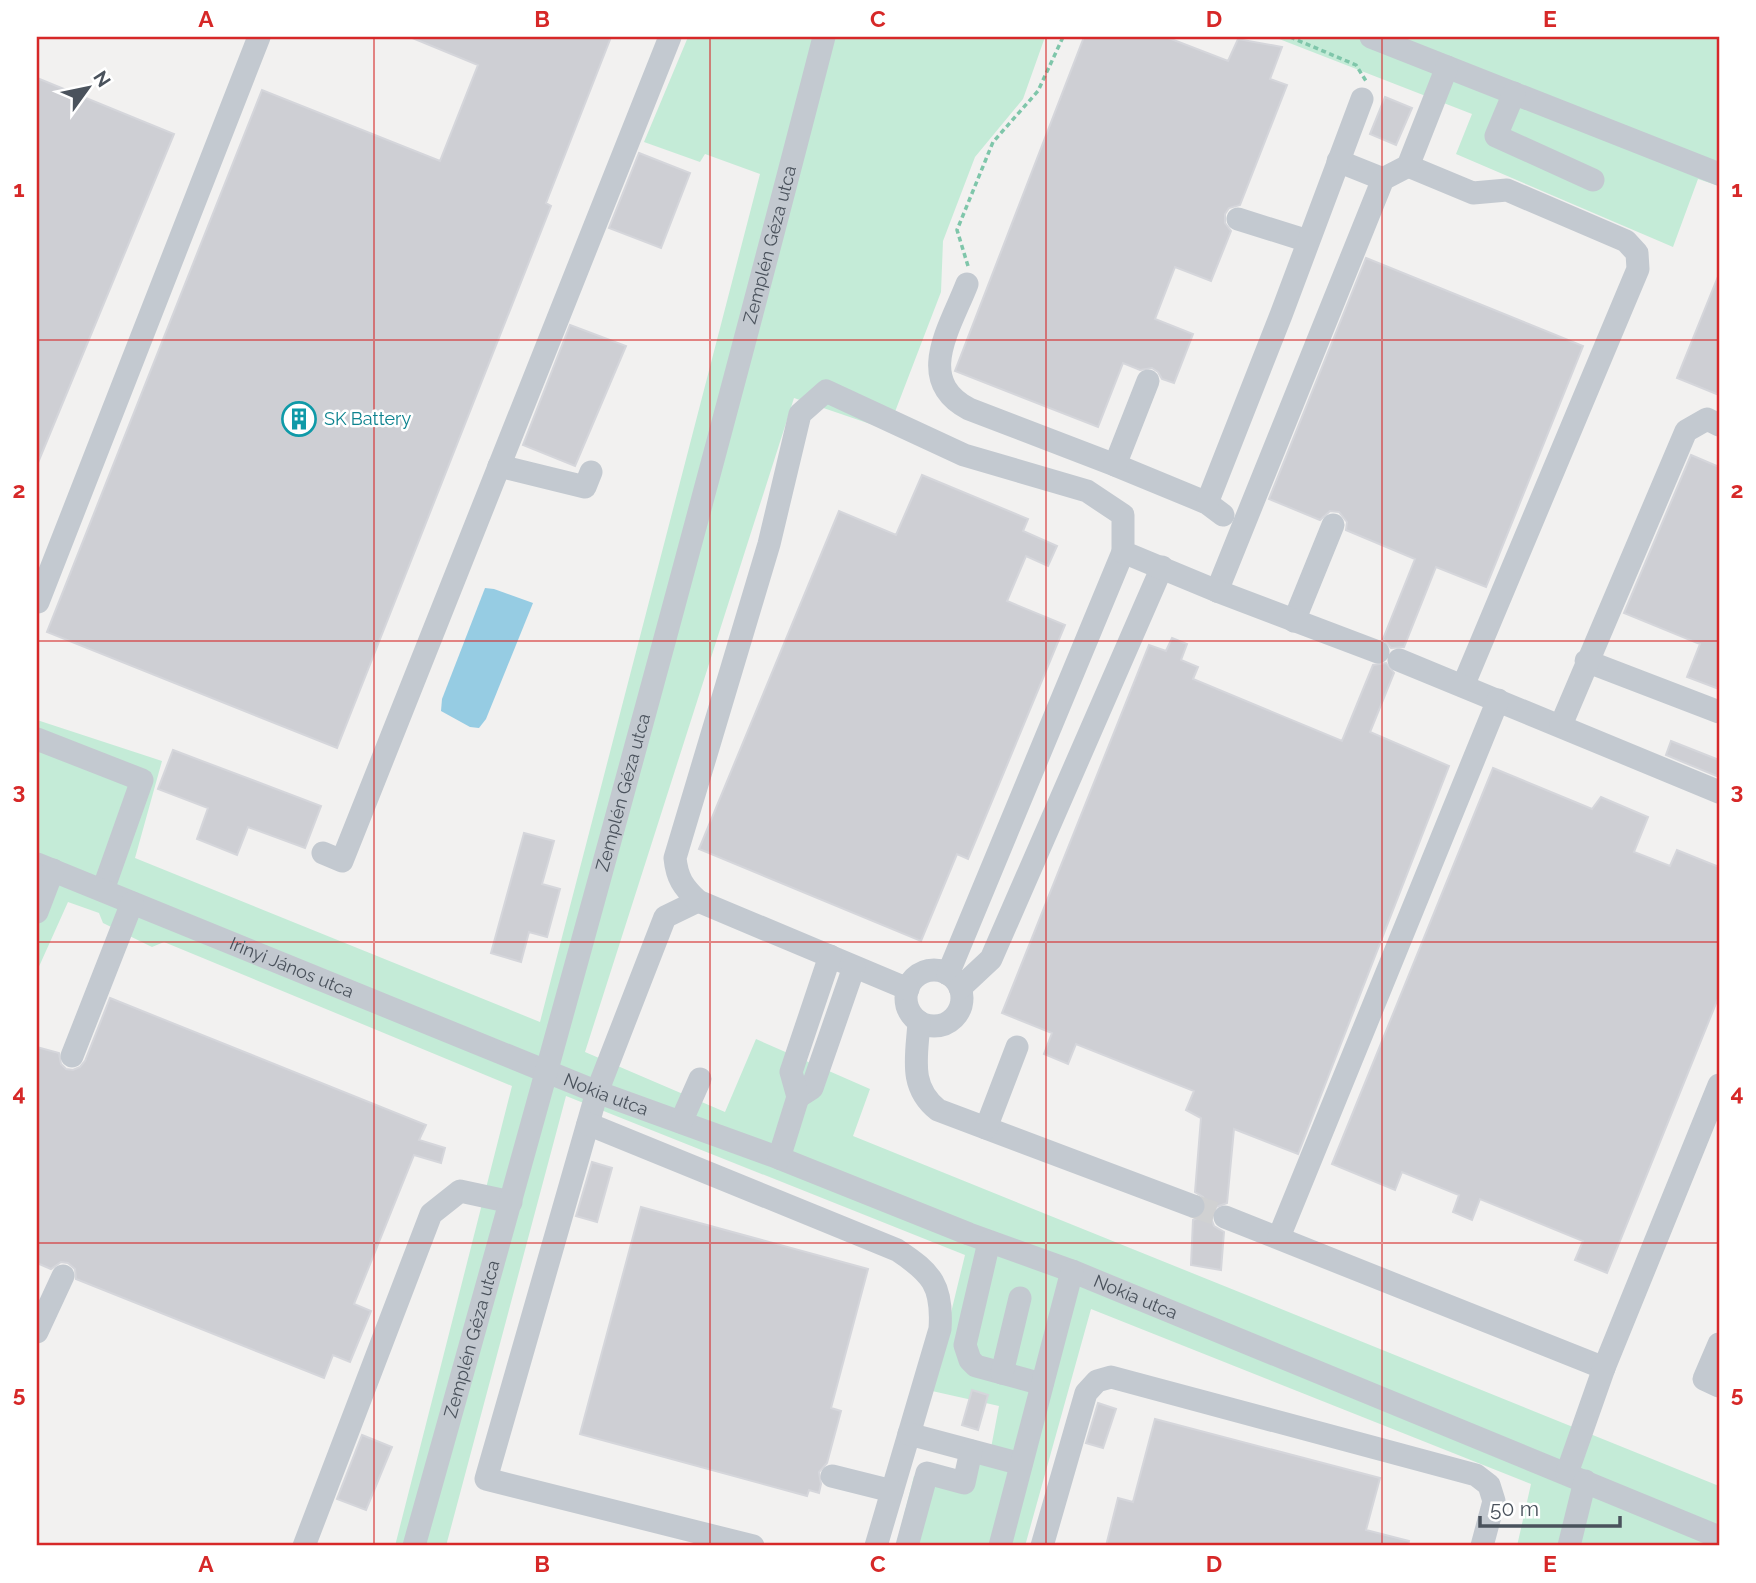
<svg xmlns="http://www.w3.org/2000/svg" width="1756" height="1583" font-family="Raleway,sans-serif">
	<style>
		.green { fill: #c4ebd7 }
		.water { fill: #96cce3 }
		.building { fill: #cecfd4; stroke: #d5d6db; stroke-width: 2 }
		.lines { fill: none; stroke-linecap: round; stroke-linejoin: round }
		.minor-tunnel { stroke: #d0d1d2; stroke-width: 23; stroke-dasharray: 23 11; stroke-linecap: butt }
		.path { stroke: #7fc6aa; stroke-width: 3.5; stroke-dasharray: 5 3.5; stroke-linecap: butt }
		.minor { stroke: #c3c9d0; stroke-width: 23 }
		.grid { fill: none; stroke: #d62828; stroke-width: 2; stroke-opacity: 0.55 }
		.labels { text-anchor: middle; stroke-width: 5; stroke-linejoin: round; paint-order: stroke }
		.street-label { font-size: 18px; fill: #4a525c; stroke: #fff }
		.culture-label { font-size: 18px; fill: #0d838f; stroke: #fff; text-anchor: start }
		.neatline { fill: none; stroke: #d62828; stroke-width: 2.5 }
		.grid-label { font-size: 23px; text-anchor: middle; font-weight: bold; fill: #d62828 }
	</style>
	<rect width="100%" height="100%" fill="#f2f1f0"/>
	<path class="green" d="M688,37h357l-22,62 -48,58 -32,84 -2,51 -53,138 -94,-32 -209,654 140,60 31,-73 114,50 -17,47 866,350v60h-202l14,-62 -440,-175 -66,237h-129l18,-70h45l32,-28 8,-42 -67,-15 33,-136 -399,-159 -120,450h-51l117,-460 -348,-144 -12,5 -49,-24 -4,-10 -31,-11 -31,69v-251l125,41 -27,97 405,164 220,-848 -55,-20 -5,8 -56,-20z
		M1274,37h445v149l-21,-7 -25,68 -217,-93 16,-40z"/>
	<path class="water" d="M485,588l9,1 39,14 -47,116 -7,9 -9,-1 -29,-16 1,-12z"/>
	<path class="building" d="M410,37h201l-65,166 5,3 -214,542 -290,-116 215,-542 178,71 38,-96z
		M1084,37h82l62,24 10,-22 44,8 -12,32 17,6 -47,120 -11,3 -4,6v9l6,8 -20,50 -36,-14 -20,52 38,15 -19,49 -12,-4 -4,-7 -6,-4 -12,2 -17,-7 -25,64 -143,-56z
		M37,78l137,56 -137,331z
		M1385,97l27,11 -16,37 -26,-11z
		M639,153l51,20 -29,75 -52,-20z
		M1366,258l217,88 -97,241 -50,-20 -32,80 -13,1 -8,-9 32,-80 -69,-29 1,-8 -8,-10 -9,-1 -10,9 -51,-21z
		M1719,274v121l-42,-17z
		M570,325l56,21 -51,120 -52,-21z
		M1691,455l28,12v222l-32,-12 13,-33 -76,-31z
		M922,475l106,44 -5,12 34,15 -9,20 -22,-10 -19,45 58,24 -97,234 -11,-5 -36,87 -222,-92 140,-338 57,24z
		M1172,638l15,6 -6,16 17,7 -5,12 149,62 31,-76 13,-2 8,10 -24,59 79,34 -151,388 -64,-25 -7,74 -11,4 -5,11 3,8 10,6 -3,38 -30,-5 2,-45 9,-4 5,-12 -4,-7 -8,-5 6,-74 -15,-8 8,-19 -118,-47 -8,20 -24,-10 8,-21 -50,-20 147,-368 17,6z
		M1671,741l48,19v17l-53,-22z
		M173,750l148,56 -16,42 -57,-21 -11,28 -40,-16 11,-31 -50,-19z
		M1493,768l99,41 9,-12 47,20 -14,35 36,14 7,-16 42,17v129l-112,277 -32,-13 8,-19 -103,-42 -8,21 -19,-8 6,-17 -57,-23 -7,18 -63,-26z
		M524,833l30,8 -12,43 18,5 -13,48 -18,-5 -8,30 -30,-9z
		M110,998l316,127 -7,15 26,8 -4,15 -27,-8 -60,149 17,7 -21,51 -17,-7 -9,23 -248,-99 -1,-10 -7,-6 -7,-1 -10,7 -14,-6v-216l22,6 2,11 5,5 7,1 7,-3 5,-6z
		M592,1162l20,6 -15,54 -21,-6z
		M641,1207l227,62 -37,139 10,3 -14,52 -8,9 2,12 -2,9 -10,-3 -2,6 -227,-62z
		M972,1390l16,5 -10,35 -16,-5z
		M1098,1403l18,6 -13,39 -17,-5z
		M1155,1419l225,59 -14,52 43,11 -1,5h-302l12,-48 15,4z
		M362,1435l30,12 -26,63 -29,-11z"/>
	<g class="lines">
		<path class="minor-tunnel" d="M1193,1206l32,11"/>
		<path class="path" d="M1290,37l66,28 10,16
			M968,266l-11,-36 36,-88 45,-51 25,-54"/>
		<g class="minor">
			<path d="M1371,37l348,137"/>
			<path d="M1514,93l-18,43 97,44"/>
			<path d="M1338,161l45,18"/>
			<path d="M1408,166l65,27 34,-3 119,51 11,12 1,16 -175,417"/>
			<path d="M1238,219l70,22"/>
			<path d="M967,284c-17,44 -53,96 2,125l146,56 92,38 16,12"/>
			<path d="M1115,465l33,-84"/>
			<path d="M499,466l86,21 6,-15"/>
			<path d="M1207,503l74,-188 81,-216"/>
			<path d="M1217,591l166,-412 25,-13 39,-99"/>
			<path d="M38,602l221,-565"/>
			<path d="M1294,621l39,-96"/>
			<path d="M1399,660l320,132"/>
			<path d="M1586,661l133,51"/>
			<path d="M1561,725l125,-294 21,-12 12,6"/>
			<path d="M37,739l105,41 -39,110"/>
			<path d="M323,853l19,8 328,-824"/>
			<path id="s1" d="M37,864l560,228 182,66 190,76 103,37 647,266"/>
			<path d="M698,901l-33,16 -68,175 -111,387 267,67"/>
			<path d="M37,912l16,-42"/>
			<circle cx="934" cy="998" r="28"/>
			<path d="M948,974l175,-422"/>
			<path d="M960,988l31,-29 171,-392"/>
			<path d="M908,989l-210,-88c-15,-14 -21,-23 -23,-43l94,-314 31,-130 26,-23 138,64 123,36 36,24v37l94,39 161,61"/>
			<path d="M919,1022c-2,34 -11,64 19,88l255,96"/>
			<path d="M72,1056l60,-153"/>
			<path d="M798,1097l14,-9 42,-121"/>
			<path d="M681,1122l19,-43"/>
			<path d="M588,1124l309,126c35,23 46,36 43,79l-64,217"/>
			<path d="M986,1128l31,-81"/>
			<path d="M779,1158l19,-61 -7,-25 39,-116"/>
			<path d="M1225,1217l379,151"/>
			<path d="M1279,1237l219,-537"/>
			<path d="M989,1242l-24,103 5,15 6,6 66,18"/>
			<path d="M37,1332l26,-56"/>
			<path d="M1719,1344l-15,35 15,7"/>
			<path d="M1002,1373l18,-75"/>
			<path d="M909,1434l112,30"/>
			<path d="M1567,1473l37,-105 115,-283"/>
			<path d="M832,1476l60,15"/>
			<path d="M304,1546l127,-332 29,-23 51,11"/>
			<path id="s2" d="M414,1546c141,-502 280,-1004 410,-1509"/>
			<path d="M907,1546l20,-73 37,10 7,-32"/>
			<path d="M1000,1546l72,-275"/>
			<path d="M1042,1546l44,-153 11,-12 14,-4 365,98 13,10 5,16 -12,45"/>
			<path d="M1569,1546l16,-65"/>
		</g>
	</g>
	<path class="grid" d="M374,37v1509M710,37v1509M1046,37v1509M1382,37v1509M37,340h1682M37,641h1682M37,942h1682M37,1243h1682"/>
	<defs>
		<g id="building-ring" transform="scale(1.75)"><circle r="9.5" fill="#fff" stroke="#0f9aa8" stroke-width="1.5"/><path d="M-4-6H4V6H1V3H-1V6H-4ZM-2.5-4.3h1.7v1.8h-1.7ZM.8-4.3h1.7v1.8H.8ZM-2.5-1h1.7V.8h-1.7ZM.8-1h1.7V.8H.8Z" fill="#0f9aa8"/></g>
	</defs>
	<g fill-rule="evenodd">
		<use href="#building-ring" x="299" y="419"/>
	</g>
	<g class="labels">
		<g class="street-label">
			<text dy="6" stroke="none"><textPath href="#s2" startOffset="1349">Zemplén Géza utca</textPath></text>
			<text dy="6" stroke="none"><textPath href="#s2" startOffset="782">Zemplén Géza utca</textPath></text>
			<text dy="6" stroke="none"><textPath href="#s1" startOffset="275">Irinyi János utca</textPath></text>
			<text dy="6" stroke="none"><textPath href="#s1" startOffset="614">Nokia utca</textPath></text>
			<text dy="6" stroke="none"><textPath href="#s1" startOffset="1181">Nokia utca</textPath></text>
			<text dy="6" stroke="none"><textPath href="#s2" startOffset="215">Zemplén Géza utca</textPath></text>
		</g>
		<g class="culture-label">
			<text x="324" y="425">SK Battery</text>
		</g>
	</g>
	<rect width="1756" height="1583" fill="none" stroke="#ffffff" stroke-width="77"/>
	<g transform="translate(88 88) rotate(57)" stroke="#ffffff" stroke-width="5" paint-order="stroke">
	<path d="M0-5L12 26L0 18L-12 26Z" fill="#4a525c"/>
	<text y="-10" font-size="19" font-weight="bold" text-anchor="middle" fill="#4a525c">N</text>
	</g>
	<path d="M1480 1516v10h140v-10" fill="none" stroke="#4a525c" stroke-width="3.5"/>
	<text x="1490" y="1516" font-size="21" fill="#4a525c" stroke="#ffffff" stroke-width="5" paint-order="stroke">50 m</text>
	<rect x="38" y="38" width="1680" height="1506" class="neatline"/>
	<g class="grid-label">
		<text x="206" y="27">A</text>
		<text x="542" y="27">B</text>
		<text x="878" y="27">C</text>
		<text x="1214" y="27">D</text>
		<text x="1550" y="27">E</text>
		<text x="19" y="197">1</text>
		<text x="1737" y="197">1</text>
		<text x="19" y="498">2</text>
		<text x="1737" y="498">2</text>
		<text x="19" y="799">3</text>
		<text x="1737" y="799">3</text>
		<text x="19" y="1101">4</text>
		<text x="1737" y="1101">4</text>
		<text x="19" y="1402">5</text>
		<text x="1737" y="1402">5</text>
		<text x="206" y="1572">A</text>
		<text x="542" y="1572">B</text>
		<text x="878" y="1572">C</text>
		<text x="1214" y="1572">D</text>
		<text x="1550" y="1572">E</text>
	</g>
</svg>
